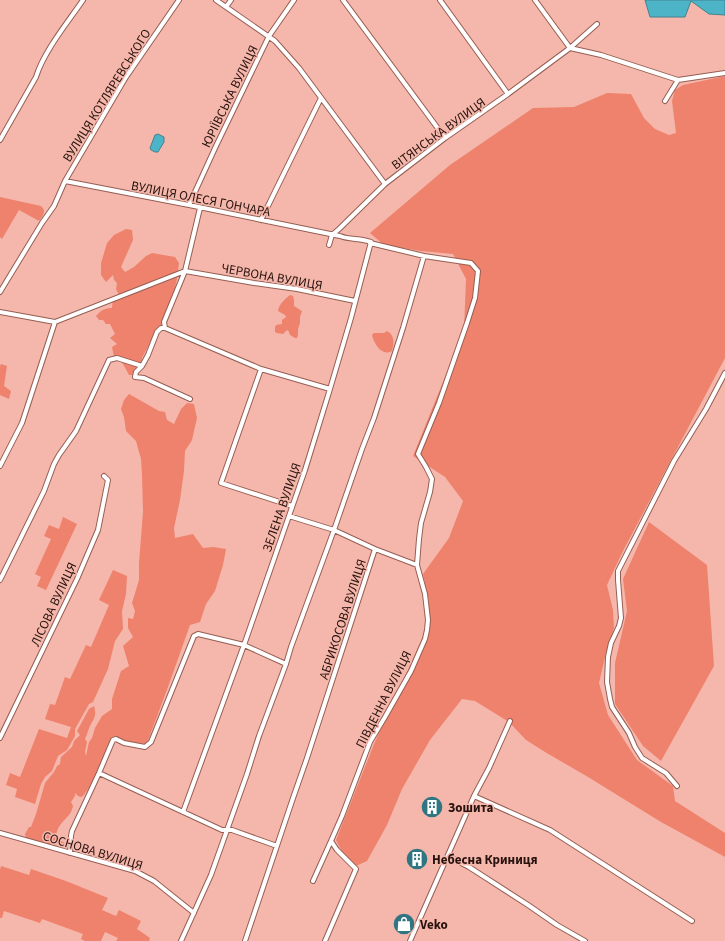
<svg xmlns="http://www.w3.org/2000/svg" width="725" height="941" font-family="'Source Sans 3',sans-serif">
	<style>
		.green { fill: #ee826d }
		.water { fill: #4db4c7; stroke: #428390 }
		.lines { fill: none; stroke-linecap: round; stroke-linejoin: round }
		.street-casing { stroke: #955e53; stroke-width: 6 }
		.street { stroke: #fff; stroke-width: 4 }
		.labels { text-anchor: middle; stroke-width: 3; stroke-linejoin: round; paint-order: stroke }
		.street-label { font-size: 13px; fill: #28120e; stroke: #f5b7ab }
		.poi-label { font-size: 13px; font-weight: bold; fill: #28120e; stroke: #f5b7ab; text-anchor: start }
	</style>
	<rect width="100%" height="100%" fill="#f5b7ab"/>
	<path class="green" d="M725,76v282l-103,195 -15,32 6,25 1,18 -8,25 -7,30 9,32 29,45 36,26 2,15 50,32v24l-64,-35 -73,-45 -43,-25 -19,-12 -17,-18 -34,-21 -13,-2 -32,41 -28,49 -15,36 -20,36 -11,5 -13,-12 -7,-14 38,-96 48,-105 6,-19 1,-19 -6,-27 26,-36 14,-37 -18,-24 -32,-21 51,-126 2,-51 -13,-25 -32,-3 -37,-6 -14,-12 80,-68 83,-57 41,-1 33,-14 24,1 13,24 11,11 14,6 7,-2 -4,-32 3,-11 8,-5z
		M0,197l41,9c6,5 2,10 -2,15l-20,-11 -17,29 -2,-2z
		M126,229l6,1 1,10 -12,27 4,5 9,-5 12,-11 6,-3 23,4 4,6 -2,16 -4,17 -13,32 -4,3 -14,27 -2,14 -2,3h-9c-4,-7 -7,-16 -15,-18l-2,-10 5,-3 -7,-6 5,-4 -5,-10h-4l-3,-4h-4l-3,-4c5,-6 9,-8 16,-8l1,-10 5,-2v-3l-2,-4 1,-6 -3,-3 -1,-5 -7,7 -5,-7v-12l6,-20 7,-8z
		M290,295l3,1 1,4v6l8,5 -2,6v6l-2,6v6l-1,3h-2l-5,-3 -2,-5 -2,1 -3,3 -6,-1 -2,-1v-5l1,-2 6,-1v-4l4,-3 -1,-2 -7,-4c1,-7 7,-12 12,-16z
		M387,331c8,4 7,13 5,20 -10,6 -18,-7 -20,-16l2,-2h10z
		M1,364l6,2 -3,20 7,5 -2,8 -9,-4v-29z
		M129,394l30,17 6,1 2,8 7,4 7,-15 6,-6 7,1 3,14 -5,22 -7,11 -1,20 -4,29 -6,28 1,10 18,-4 10,14 10,-1 13,2 -3,16 -8,26 -9,13 -6,18 -10,3c-14,40 -28,79 -43,118 -17,3 -20,-2 -34,-6l-6,9 -2,11 -16,31 -6,8 -2,1 -3,-1 -3,-3v3l-4,6 2,4c-1,3 -2,7 -4,9 -7,8 -12,11 -13,22l10,7h-11l-7,2 -21,-4 -2,-8 4,-7h2l5,-13 9,-31 4,-5 5,-6 3,-6 3,-2 1,-7 11,-10 2,-6 6,-6 -3,-4 12,-22 5,-3c3,10 0,12 -4,20 -2,4 -3,9 -5,13l2,3 -2,10 1,4 3,-14 3,-4 3,-10 7,-12 10,-7v-10l9,-28 8,-5 -6,-20 10,-9 -5,-9v-10l5,1 2,-8 -3,-8 7,-23v-17l4,-51 -1,-37 -1,-16 -5,-18 -10,-10 -2,-14 -3,-8 3,-9z
		M63,517l14,7 -31,66 -9,-4 4,-9 -6,-3 16,-35 -7,-3 5,-11 10,4z
		M649,522l58,43 7,101 -53,95 -18,-15 -28,-42v-41l12,-52 -4,-32z
		M113,570l14,6 -1,18 -4,17 1,18 -8,12 -7,28 -15,33 -4,2 -14,25v7l-8,14 -9,6 -6,15 -7,6 -4,7 -6,20 -20,-7 2,-8 -11,-4 4,-12 10,4 19,-48 28,9 4,-11 -26,-8 5,-15 5,1 10,-28 5,2 16,-34 5,2 18,-42 -10,-5z
		M1,866l28,9 2,-6 35,12 42,17 -6,12 14,6 3,-6 22,11 -4,8 13,9 -1,3h-33l2,-3 -13,-6 -4,9h-16l-4,-2 2,-5 -41,-15 -2,4 -36,-12 -2,7h-2v-48z"/>
	<path class="water" d="M645,0h80v15l-16,-1 -18,-13 -6,16h-35z
		M158,134l6,3v5l-6,10h-3l-4,-2 -1,-2 5,-13z"/>
	<g class="lines">
		<g class="street-casing">
			<path id="street" d="M216,0l59,41 24,27 86,116
				M343,0l102,138
				M440,0l68,94
				M535,0l35,48
				M226,7l5,-7
				M570,48l31,7 77,25
				M665,101l13,-21 47,-7
				M0,140l36,-63c8,-26 32,-55 47,-77
				M65,181l124,24 151,31c10,4 20,2 31,6l-20,76 -21,71 -25,81 -61,175 -61,167
				M189,205l27,-59 53,-110 25,-36
				M200,208l-15,63 -21,51 1,6 96,41 69,20
				M261,220l60,-122
				M329,245l3,-10 7,-6 46,-45 60,-46 63,-44 62,-46 27,-24
				M185,271l69,12 43,6 58,12
				M0,292l42,-69 12,-17 11,-25 61,-104 53,-77
				M0,312l55,10 130,-51
				M142,366l6,-11 9,-23 4,-4h4
				M261,369l-40,114 71,23
				M0,466l22,-43 33,-101
				M375,549l42,16
				M0,580l44,-89 10,-27 5,-9 17,-24 33,-71 8,-2 25,8 -6,6 -1,5 9,1 46,21
				M0,738l77,-159 21,-49 10,-50 -4,-4
				M99,773l123,57h10l45,16
				M677,786l-11,-13 -24,-15 -7,-11 -6,-14 -17,-26 -2,-8 -3,-17 1,-25 3,-14 8,-17 2,-8 -3,-38v-9l56,-110 32,-52 19,-36
				M474,796l76,34 142,91
				M0,833l135,38 19,10 40,32
				M70,853l1,-17 1,-5 27,-58 14,-33 3,-1 8,4 21,4 6,-5 43,-106 4,-2 46,11 42,19
				M448,856l21,11 59,38 29,20 28,16
				M313,881l18,-40
				M181,941l30,-66 36,-101 12,-38 27,-72 5,-17 43,-117 -45,-14
				M245,941l47,-140 15,-43 68,-209 -41,-19 28,-81 12,-31 29,-90 21,-72
				M325,941l31,-72 -19,-19 -6,-9 11,-25 28,-74 15,-25 26,-46 14,-32 2,-9 1,-10 -3,-26 -8,-29 2,-26 2,-16 9,-31 2,-13 -6,-12 -8,-13 21,-51 28,-80 8,-25 3,-27 -7,-8 -47,-7 -54,-13
				M410,941l64,-145 15,-28 21,-47"/>
		</g>
		<use href="#street" class="street"/>
	</g>
	<defs>
		<g id="building-disc" transform="scale(1.15)"><circle r="9.5" fill="#2f7582" stroke="#f5b7ab"/><path d="M-4-6H4V6H1V3H-1V6H-4ZM-2.5-4.3h1.7v1.8h-1.7ZM.8-4.3h1.7v1.8H.8ZM-2.5-1h1.7V.8h-1.7ZM.8-1h1.7V.8H.8Z" fill="#fff"/></g>
		<g id="shop-disc" transform="scale(1.15)"><circle r="9.5" fill="#2f7582" stroke="#f5b7ab"/><path d="M-5-2.5h2.3a2.7 3.5 0 0 1 5.4 0H5L5.5 6h-11ZM-1.5-2.5h3a1.5 2.3 0 0 0-3 0Z" fill="#fff"/></g>
	</defs>
	<g fill-rule="evenodd">
		<use href="#building-disc" x="432" y="807"/>
		<use href="#building-disc" x="417" y="859"/>
		<use href="#shop-disc" x="404" y="924"/>
	</g>
	<g class="labels">
		<g class="street-label">
			<text transform="translate(106 95) rotate(-58)" y="5">ВУЛИЦЯ КОТЛЯРЕВСЬКОГО</text>
			<text transform="translate(229 96) rotate(-64)" y="5">ЮРІЇВСЬКА ВУЛИЦЯ</text>
			<text transform="translate(438 133) rotate(-36)" y="5">ВІТЯНСЬКА ВУЛИЦЯ</text>
			<text transform="translate(201 198) rotate(11)" y="5">ВУЛИЦЯ ОЛЕСЯ ГОНЧАРА</text>
			<text transform="translate(272 276) rotate(10)" y="5">ЧЕРВОНА ВУЛИЦЯ</text>
			<text transform="translate(281 507) rotate(-71)" y="5">ЗЕЛЕНА ВУЛИЦЯ</text>
			<text transform="translate(53 604) rotate(-65)" y="5">ЛІСОВА ВУЛИЦЯ</text>
			<text transform="translate(342 619) rotate(-72)" y="5">АБРИКОСОВА ВУЛИЦЯ</text>
			<text transform="translate(383 699) rotate(-63)" y="5">ПІВДЕННА ВУЛИЦЯ</text>
			<text transform="translate(93 850) rotate(17)" y="5">СОСНОВА ВУЛИЦЯ</text>
		</g>
		<g class="poi-label">
			<text x="448" y="812">Зошита</text>
			<text x="432" y="864">Небесна Криниця</text>
			<text x="420" y="929">Veko</text>
		</g>
	</g>
</svg>
